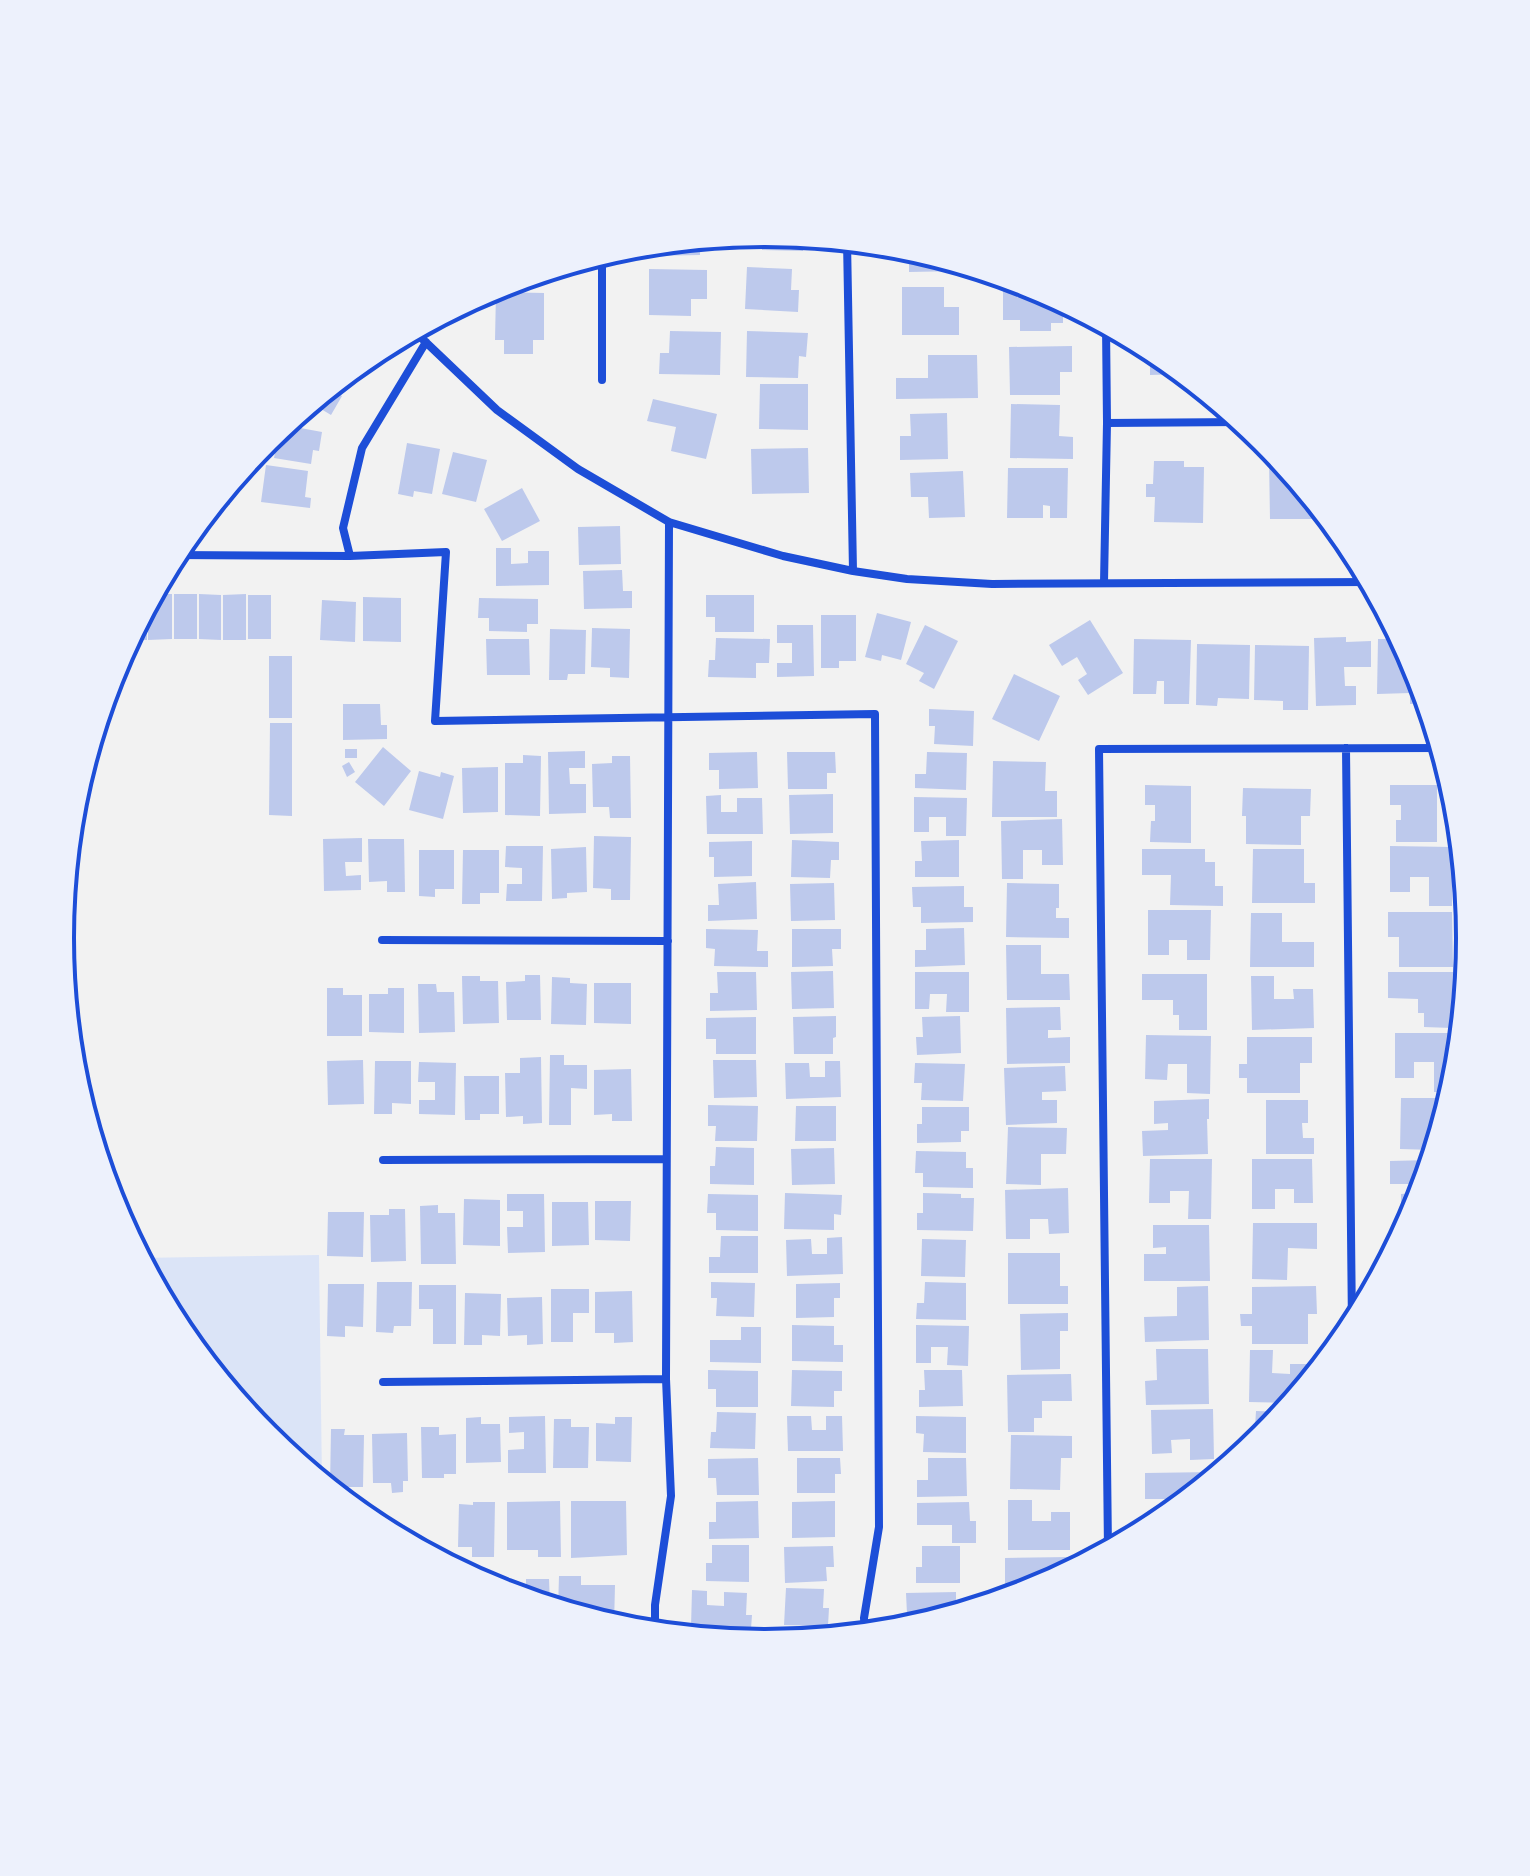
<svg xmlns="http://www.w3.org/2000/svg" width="1530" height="1876" font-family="'Work Sans',sans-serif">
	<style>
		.green { fill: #dbe4f7 }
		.building { fill: #bdc9ec }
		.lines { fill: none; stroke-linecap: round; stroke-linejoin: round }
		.minor { stroke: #1d4ed8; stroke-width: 8 }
		.rim { fill: none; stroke: #1d4ed8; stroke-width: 4 }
	</style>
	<rect width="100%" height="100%" fill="#f2f2f2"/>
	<path class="green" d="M319,1255l3,227 -56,-46 -87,-107 -39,-71z"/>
	<path class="building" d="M762,233l42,4 -1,14 -41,-1z
		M700,239v16l-52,1v-11z
		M900,246l60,18v7l-51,1v-21h-9z
		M747,267l45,2 -1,21h8l-1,22 -53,-3z
		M649,269l58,1v29h-16v17l-42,-1z
		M1003,281h13l19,6 28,14v22h-12v8h-31v-11h-17z
		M902,287h42v20h15v28h-57z
		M496,292l48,1v47h-11v14h-29v-14h-9z
		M670,331l51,1 -1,43 -61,-1 1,-21h9z
		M747,331l61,2 -2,24 -7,-1 -1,22 -52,-1z
		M1072,346v26h-12v23h-50l-1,-48z
		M1150,348l7,4 26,22 -33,1z
		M928,355h49l1,43 -82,1v-21h32z
		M760,384h48v46l-49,-1z
		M329,388l13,8 -11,19 -20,-12z
		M653,399l64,15 -11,45 -35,-8 5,-24 -29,-6z
		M1011,404l49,1 -1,31 14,1v22l-63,-1z
		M947,413l1,46 -48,1v-24h11l-1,-22z
		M284,425l38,7 -3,19 -6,-1 -2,14 -37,-6 6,-29z
		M407,443l33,6 -8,45 -18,-3 -1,6 -15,-3z
		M808,448l1,45 -57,1 -1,-45z
		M453,452l34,8 -11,42 -34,-8z
		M1269,458h10l39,48v13h-48z
		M1154,461h30v6h20l-1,56 -49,-1 1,-25h-9v-13h7z
		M266,465l42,6 -3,26 6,1 -1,10 -49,-6z
		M1008,468h60l-1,50h-17v-12l-7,-1v13h-36z
		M963,471l2,46 -36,1 -1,-21h-17l-1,-24z
		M230,484v21h-10l-1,8h-13z
		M522,488l18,33 -38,20 -18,-32z
		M620,526l1,38 -42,1 -1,-38z
		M496,548h15v16l17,-1v-12h21v34l-53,1z
		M622,570l1,21h9v17l-48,1 -1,-38z
		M153,594h19v45l-24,1v-37z
		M174,594h23v45h-23z
		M199,594l22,1v45l-22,-1z
		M246,594v46h-23v-45z
		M248,595h23v44h-23z
		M706,595h48v37h-39v-15h-9z
		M363,597l38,1v44l-38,-1z
		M479,598l59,1v25h-11v8l-38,-1v-13h-11z
		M322,600l34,2 -1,40 -35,-2z
		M147,607v33h-18z
		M877,613l34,9 -10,38 -19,-5 -1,6 -16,-4z
		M821,615h35v46h-17v7h-18z
		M1090,620l33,53 -35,22 -10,-15 9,-6 -10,-17 -15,9 -13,-21z
		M777,625h36l1,51 -37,1v-14h15v-20h-15z
		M925,625l33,16 -24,48 -15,-8 5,-8 -18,-9z
		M592,628l38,1 -1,49 -19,-1v-9l-19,-1z
		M550,629l36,1 -1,44h-17l-1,6h-18z
		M1396,630l21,39 10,35h-17v-11l-33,1 1,-55h17z
		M1346,637v5l25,-1v26h-27l1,19h11v19l-40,1 -2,-68z
		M716,638l54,1 -1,24h-13v15l-48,-1 1,-17h6z
		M486,639h43l1,36h-43z
		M1134,639l57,1 -2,64h-25v-23h-7l-1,13h-23z
		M1197,644l53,1 -1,54 -31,-1 -1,8 -21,-1z
		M1255,645l54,1 -1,64h-25v-9l-29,-1z
		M269,656h23v62h-23z
		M1014,674l46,22 -21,45 -47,-22z
		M343,704h37l1,21h6v14l-44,1z
		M929,709l45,2 -1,35 -39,-2 1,-18h-6z
		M270,723h22v93l-23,-1z
		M383,747l28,24 -27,35 -29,-24z
		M345,749h12v9h-12z
		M585,751v17h-16l1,16h16v29l-37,1 -1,-62z
		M757,752l1,36 -39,1v-19h-10v-17z
		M787,752h48l1,21h-9v16h-39z
		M927,752l40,1 -1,37 -51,-2v-14h11z
		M523,755l18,1 -1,60 -35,-1v-52h18z
		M612,756h18l1,62h-21l-1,-11h-16l-1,-43 20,-1z
		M993,761l53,1 -1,29h12v26h-65z
		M349,762l6,10 -8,5 -5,-11z
		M498,767v45l-35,1 -1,-45z
		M419,771l21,6 1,-5 13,4 -11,43 -34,-9z
		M1145,785l46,1v57l-41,-1 1,-21h4v-16h-10z
		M1390,785h47v57h-41v-22h5v-15h-11z
		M1243,788l68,1 -1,27h-9v29l-55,-1v-28h-4z
		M833,794v39l-43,1 -1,-39z
		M721,795v17h16v-14h25l1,36h-56l-1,-38z
		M914,797l53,1 -1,38h-20v-19h-17v15h-15z
		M1062,819l1,46h-21v-15h-19v29h-21l-1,-58z
		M594,836l37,1 -1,63h-19v-11l-18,-1z
		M362,838v24h-17l1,14 15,-1v15l-37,1 -1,-52z
		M368,839h36l1,53h-18v-11l-18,1z
		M792,840l47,2v18h-8l-1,18 -39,-1z
		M959,840v37h-44v-16h7l-1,-20z
		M752,841v35l-38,1v-20h-5v-15z
		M506,846h37l-1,55h-36l1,-17h15v-16l-17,-1z
		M1390,846l62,1v59h-23v-29h-19v15h-20z
		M586,847l1,45 -20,1v5l-15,1 -1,-50z
		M1142,849h63v13h10v24h8v20l-53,-1 1,-30h-29z
		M1253,849h51v34h11v20h-63z
		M419,850h35v39h-19v8l-16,-1z
		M463,850h36v43h-19v11h-18z
		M756,882l1,37 -49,2v-16h11l-1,-21z
		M834,883l1,37 -44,1 -1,-37z
		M1007,883l52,1v24h-3v10h13v20l-63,-1z
		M964,886v21h9v15l-52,1v-16h-8l-1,-20z
		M1148,910h63l-1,50h-23v-20h-18v15h-21z
		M1388,912h64l1,55h-54v-30h-11z
		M1251,913h31v29h32v25h-64z
		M964,928l1,37 -50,2v-17h11v-21z
		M706,929l52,1 -1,21h11v16l-54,-1 1,-17 -9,-1z
		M792,929h49v20h-9l1,17 -41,1z
		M1006,945h35v29h28l1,26h-63z
		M833,971l1,37 -42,1 -1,-37z
		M717,972h39l1,38 -47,1v-18h8z
		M915,972h54v40h-23l1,-18h-17l-1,15h-14z
		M1388,972h65l-1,56 -28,-1v-14h-6v-14l-30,-1z
		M1142,974h65v56h-28v-15h-6v-15h-31z
		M525,975h15l1,45h-34l-1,-38 19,-1z
		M462,976h18v5h18l1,42 -36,1z
		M1251,976h23v23h20l-1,-10h20l1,39 -62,2z
		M552,977l18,1v5l17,1 -1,41 -35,-1z
		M594,983h37v41l-37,-1z
		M418,984h18l1,8h17l1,40 -36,1z
		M327,988h16v7h19v41h-35z
		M388,988h16v45l-35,-1v-38h19z
		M1060,1007l1,23h-13v8l22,-1v26l-63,1 -1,-56z
		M836,1016v21l-3,1v16h-39l-1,-37z
		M960,1016l1,37 -44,2 -1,-18h7l-1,-20z
		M756,1017v37h-40v-15h-10v-21z
		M1395,1033h62v37l-6,22h-17v-30h-20v16h-19z
		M1146,1035l65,1 -1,58 -23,-1v-29h-19l-1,16 -22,-1z
		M1247,1037h65v26h-12v30h-53v-15h-8v-14h8z
		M550,1055h14v10h23v24l-16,-1v37h-22z
		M541,1057l1,66 -19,1v-8l-17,1 -1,-44h15v-15z
		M363,1060l1,44 -36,1 -1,-44z
		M713,1060h43l1,37 -43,1z
		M375,1061h36v43l-19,-1v11h-18z
		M825,1061h15l1,36 -55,2 -1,-36h24l1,14h15z
		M419,1062l37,1 -1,52 -36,-1v-14h16v-18h-17z
		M915,1063l50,1 -2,37 -42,-1 1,-17h-8z
		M1065,1066l1,25 -24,1v8h15v23l-51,2 -2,-57z
		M631,1069l1,52h-20v-7l-18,1v-45z
		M464,1076h35v38h-19v6h-15z
		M1401,1098h49l-16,52 -34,-1z
		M1209,1099v20h-2l1,35 -65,2 -1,-25 26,-1v-7l-14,1v-23z
		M1266,1100h42v23h-6l1,15h11v16h-48z
		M708,1105l50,1 -1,35h-42l1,-15h-8z
		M796,1106h40v35h-41z
		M922,1107h47v24h-8v11l-44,1v-19h5z
		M1008,1127l59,1 -1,26h-25v31l-35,-1z
		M716,1147l38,1v37l-44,-1v-18h5z
		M834,1148l1,36 -43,1 -1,-36z
		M916,1151l50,1v16h7v20l-50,-1v-14h-8z
		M1150,1159h62l-1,60h-23l1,-28h-19v12h-21z
		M1252,1159h60l1,44h-19v-14h-19v20h-23z
		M1431,1160l-15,48 -4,8h-11v-22l13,-1v-9h-24v-23z
		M1068,1188l1,45 -20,1 -1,-15h-18v20h-24l-1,-49z
		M785,1193l57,2 -1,20 -7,-1v16l-50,-1z
		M923,1193l38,1v4h13l-1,33 -56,-1v-17h6z
		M507,1194h37l1,58 -37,1 -1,-26h16v-16h-16z
		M708,1194l50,1v36l-42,-1v-17h-9z
		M464,1199l36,1v46l-37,-1z
		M595,1201h36l-1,40 -35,-1z
		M552,1202h36l1,43 -37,1z
		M438,1205v8h17l1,51h-35l-1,-58z
		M389,1209h16l1,52 -35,1 -1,-47h19z
		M328,1212h36l-1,45 -36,-1z
		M1253,1223h64v26l-29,-1 -1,32 -35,-1z
		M1153,1225h56l1,56h-66v-27h22v-7l-13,1z
		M721,1236h37v37h-49v-16h11z
		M842,1237l1,37 -56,2 -1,-36 25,-1 1,15h15v-16z
		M922,1239l44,1 -1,37 -44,-1z
		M1008,1253h52v33h8v18h-60z
		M377,1282h35l-1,44h-17l-1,7 -17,-1z
		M711,1282l44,1 -1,34 -38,-1 1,-18h-6z
		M925,1282l41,1v37l-50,-1 1,-16h7z
		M840,1283v15h-6v19l-38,1v-34z
		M328,1284h36l-1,43 -18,-1v11l-18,-1z
		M419,1285h37v59h-23v-35h-14z
		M1208,1286l1,54 -64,2 -1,-25 33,-1v-29z
		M1316,1286l1,28h-9v30h-56v-18h-11l-1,-12h12v-27z
		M551,1289h38v24h-16v29h-22z
		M632,1291l1,51 -19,1v-10h-19v-41z
		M465,1293l36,1 -1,42 -18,-1v10h-18z
		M542,1297l1,47 -16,1v-10l-19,1 -1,-38z
		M1068,1313v18h-8v38l-39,1 -1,-56z
		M792,1325l42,1v19h9v17l-51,-1z
		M916,1325l53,1 -1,40 -21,-1 1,-18h-17v16h-15z
		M741,1327h20v36l-51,-1v-22h31z
		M1156,1349h52l1,55 -63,1 -1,-24 12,-1z
		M1250,1350h23l-1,23 18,1v-10h19l-1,18 -17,21 -42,-1z
		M708,1370l50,1v36h-42v-18h-8z
		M792,1370l50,1v20h-8v16l-43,-1z
		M924,1370h38l1,36 -44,1v-17h6z
		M1071,1374l1,27h-30v17h-8v14h-26l-1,-57z
		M1213,1409l1,50 -24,1v-21l-19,1 1,13 -20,1 -1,-44z
		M1256,1411l28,1 -21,25 -9,7z
		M717,1412l39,1 -1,36 -45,-1 1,-16h5z
		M545,1416l1,57h-38v-23l16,-1v-17l-15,1v-16z
		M787,1416h24l1,14h14v-14h16l1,35h-55z
		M916,1416l50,1v36l-43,-1 1,-18 -8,-1z
		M481,1417v7h19l1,38 -35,1v-45z
		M615,1417h17l-1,45 -35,-1v-38l19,1z
		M554,1419h17v8h18l-1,41h-35z
		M421,1427h18v8l17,-1v40h-12v4h-22z
		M331,1429h14l-1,6h20l-1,52h-33z
		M407,1433l1,48h-5v11l-11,1 -1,-10h-18l-1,-49z
		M1011,1435l61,1v22h-11l-1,32 -50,-1z
		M758,1458l1,37h-42l-1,-17h-8v-19z
		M797,1458h43l1,16h-6v19h-38z
		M928,1458h38l1,38 -50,1v-17h11z
		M1214,1472v5l-40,33v-11h-29v-26z
		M1008,1500h24v21h19v-9h19v38h-62z
		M560,1501l1,56h-23v-7h-31v-48z
		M571,1501h55l1,54 -56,3z
		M758,1501l1,37 -50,1v-17h7v-20z
		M835,1501v36l-43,1v-36z
		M473,1502h22l-1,55h-22v-10h-14l1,-43 14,1z
		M969,1502l1,19h6v22h-24v-18h-35v-22z
		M712,1545h37v37l-43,-1v-18h6z
		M833,1546l1,21h-8l1,14 -42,2 -1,-36z
		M922,1546h38v37h-44v-16h6z
		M1070,1557v13l-31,17 -11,1v3l-23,7v-40z
		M559,1576h22v9h34l-1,40 -56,-16z
		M526,1579h23l1,27 -55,-17v-3l31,-1z
		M786,1588l38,1 -1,19h6l-1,18 -44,-1z
		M692,1590l15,1v14l17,1v-14l23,1 -1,22h6l-1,14 -60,-2z
		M956,1592v21l-42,13v-12h-7l-1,-21z
		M698,1633h38v7l-38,-4z
		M775,1633l41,1v4l-41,4z"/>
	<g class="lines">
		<path class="minor" d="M847,241l6,330
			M602,254v126
			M413,330l84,80 81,59 91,53 114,34 70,15 54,8 85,5 378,-2
			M1107,423l135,-1
			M174,555l176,1 96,-4 -11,169 440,-7 4,813 -15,91 1,15
			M350,556l-7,-28 19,-80 64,-106
			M1104,583l3,-160 -1,-98
			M1346,748l6,580
			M382,940l286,1
			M383,1160l283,-1
			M383,1382l283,-3
			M1108,1550l-9,-801 342,-1
			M655,1632v-27l16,-109 -5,-117 3,-857"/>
	</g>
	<path d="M0 0H1530V1876H0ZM74 938a691 691 0 1 1 1382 0a691 691 0 1 1-1382 0Z" fill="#edf1fc" fill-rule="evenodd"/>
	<path class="rim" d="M74 938a691 691 0 1 1 1382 0a691 691 0 1 1-1382 0Z"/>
</svg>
